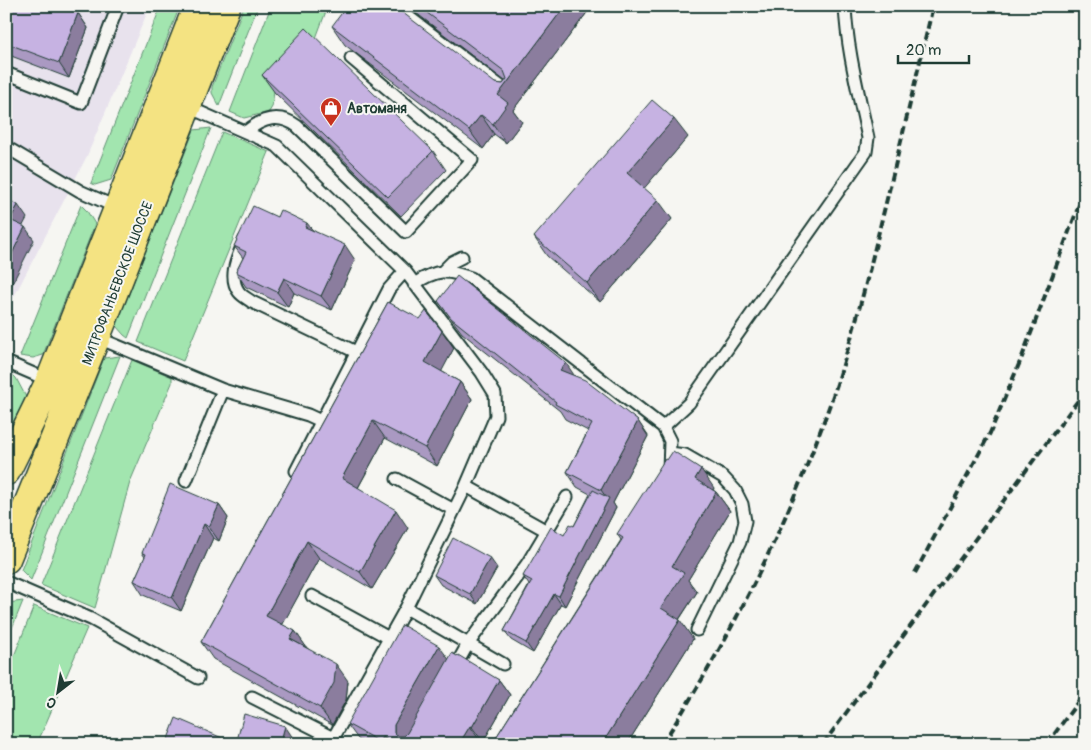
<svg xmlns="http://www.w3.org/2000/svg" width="1091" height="750" font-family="Pangolin,sans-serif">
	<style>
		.built { fill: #e8e2ed }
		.green { fill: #a2e5af; stroke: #609172 }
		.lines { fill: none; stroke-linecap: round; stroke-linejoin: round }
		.lane-casing { stroke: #1f3d34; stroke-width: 15 }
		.primary-casing { stroke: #1f3d34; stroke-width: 31 }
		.lane { stroke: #f6f6f2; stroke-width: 11 }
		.primary { stroke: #f4e382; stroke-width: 28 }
		.rail { stroke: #1f3d34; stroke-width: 4; stroke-dasharray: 8 4; stroke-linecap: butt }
		.wall { fill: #aa99c2; stroke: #1f3d34 }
		.shaded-wall { fill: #8b7d9e; stroke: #1f3d34 }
		.building { fill: #c6b2e2; stroke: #1f3d34 }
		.labels { text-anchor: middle; stroke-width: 4; stroke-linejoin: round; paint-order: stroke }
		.poi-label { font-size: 14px; font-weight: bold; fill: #1f3d34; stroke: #f6f6f2; text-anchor: start }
		.street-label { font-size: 14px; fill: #1f3d34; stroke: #f6f6f2 }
	</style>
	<rect width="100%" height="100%" fill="#f6f6f2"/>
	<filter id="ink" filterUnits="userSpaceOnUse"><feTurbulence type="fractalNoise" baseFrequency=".02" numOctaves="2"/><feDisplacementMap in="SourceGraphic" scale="10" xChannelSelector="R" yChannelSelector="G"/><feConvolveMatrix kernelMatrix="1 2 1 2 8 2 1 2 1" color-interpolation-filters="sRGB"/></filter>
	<g filter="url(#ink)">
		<path class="built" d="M6,6h144l-63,150 -81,156z"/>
		<path class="green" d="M161,6h19l-69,174 -16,5 -4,-2z
			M244,6h14l-39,100 -7,-13v-6z
			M271,6h57l-12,32 -42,53 -2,16 -3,5 -25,6 -14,-6z
			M211,128l-83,210 -4,-3 -8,-9 78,-196z
			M222,132l47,20 -86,209 -45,-19z
			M81,205l6,6 8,13 -52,131 -10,3 -13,-2z
			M120,356l-89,224 -10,-10 83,-212z
			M132,360l40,17v6l-42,99 -35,126 -54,-23z
			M11,373l5,5 10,19 -20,39v-55z
			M23,601l-17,42v-35l2,-5z
			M34,606l53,22 -50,116h-31v-68z"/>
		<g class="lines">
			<g class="lane-casing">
				<path id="lane" d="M394,6l114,86
					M6,73l75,30 37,-97
					M186,106l91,40 128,125 77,102 13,21 1,22 -30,70 -60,122 -76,136
					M247,131c16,-13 32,-18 50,-5l109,106 66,-72 -121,-102
					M6,147l74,44 38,17
					M245,239c-6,16 -18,37 -6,53 3,4 9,7 13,10l104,50
					M443,271l9,-9 10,-5
					M414,284c23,-15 32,-15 57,-6l192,149 7,14 -1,29
					M96,337l127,53 85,25 13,6
					M6,362l44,19
					M663,427l26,-24 177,-251 2,-14c-9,-44 -21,-87 -23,-132
					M670,453l15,2 38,22 12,13 7,14 3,17 -5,21 -43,88
					M296,471l93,-182 16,-18
					M397,479l57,31
					M186,481l37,-91
					M466,486l81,45
					M6,582l85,37 107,59
					M312,596l77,42
					M406,608l97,56
					M454,669l14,-25 59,-80 40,-67
					M252,697l81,41"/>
			</g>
			<g class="primary-casing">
				<path id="primary" d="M6,471l44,-90 148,-375
					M6,559l90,-222 130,-331"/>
			</g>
			<use href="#lane" class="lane"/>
			<use href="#primary" class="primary"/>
			<path class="rail" d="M915,573l75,-140 32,-76 63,-168
				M662,744c73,-112 132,-233 175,-360 17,-53 31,-107 44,-161 18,-72 35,-145 52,-217
				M823,744l262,-353
				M1047,744l38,-52"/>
		</g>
		<path class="wall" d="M6,6l72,7 10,15 -19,50 -63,-24z
			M407,6h185l-79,104 9,12 -16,21 -12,-9 -11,15 -138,-104 -13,-19 163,57 8,1 2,-3z
			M262,75l171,76 13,19 -45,46 -126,-123z
			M688,137l-44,51 28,31 -72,83 -53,-46 -13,-19z
			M277,217l36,13 42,30 -23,50 -38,-17 -6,14 -42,-20 -10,-15 7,-14 -9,-12z
			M438,301l137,75 63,45 10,15 -35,67 3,5 -51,98 -4,-2 -28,49 -22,-13 -7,-9 25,-46 -6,-9 41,-41 10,-9 16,-32 -13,-7 -10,-15 21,-41 -23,-12 -5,-8 -98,-78z
			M388,302l66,46 -13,23 19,11 12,17 -35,67 -52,-28 -27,50 50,40 -36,61 -53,-31 -37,67 13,6 11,16 42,34 -2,19 -14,25 -119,-66 -12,-17z
			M714,488l-1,2 3,2 14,19 -42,69 9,12 -18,28 14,19 -66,105h-129l-3,-5 126,-199 -4,-6z
			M219,505l9,13 -9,23 -6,-3 -32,73 -38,-16 -9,-14 11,-24 -3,-4z
			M497,568l-20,36 -36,-19 -7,-10z
			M449,660l50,20 11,15 -27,47 -3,-1 -2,3h-112l-8,-5 -11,-15z"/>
		<path class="shaded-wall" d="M565,6h27l-79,104 9,12 -16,21 -13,-19 5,-29z
			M78,13l10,15 -19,50 -10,-15z
			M481,115l13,19 -11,15 -14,-19z
			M674,119l14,18 -47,55 -14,-19z
			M658,200l14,19 -72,83 -13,-19z
			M18,205l9,13 -8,15 -9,-13z
			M307,223l11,14 -13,-10z
			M25,227l9,13 -28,56v-30z
			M345,245l10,15 -23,50 -11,-14z
			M284,278l10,15 -6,14 -11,-15z
			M442,331l12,17 -17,32 -12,-18z
			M566,363l10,15 -16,-8z
			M460,382l12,17 -35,67 -12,-18z
			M373,421l12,17 -31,57 -12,-17z
			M638,421l10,15 -35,67 3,5 -51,98 -6,-10 49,-96 -7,-10z
			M701,469l13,19 -6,10 -13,-19z
			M716,492l14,19 -42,69 9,12 -23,35 -13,-19 11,-42z
			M219,505l9,13 -9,23 -10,-14z
			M396,510l12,18 -36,61 -12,-17z
			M204,524l9,14 -32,73 -9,-13z
			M307,541l12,17 -41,75 -12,-17z
			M490,558l7,10 -20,36 -7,-10z
			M554,594l7,10 -28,49 -7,-10z
			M680,620l13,19 -66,105h-25z
			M295,631l12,17 -17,-9z
			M439,646l11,15 -46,83 -10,-11v-8z
			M336,664l12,17 -2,19 -14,25 -12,-17z
			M499,680l11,15 -27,47 -11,-15z
			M285,726l10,15 -1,3h-14z
			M470,726l10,15 -2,3h-19z
			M383,737l5,7h-7l-1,-2z"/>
		<path class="building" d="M6,6h55l17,7 -19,50 -53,-20z
			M347,6h47l101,77 8,1 4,-5 -3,-8 -86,-65h147l-67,89 10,8 -15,21 -12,-9 -12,15 -137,-104z
			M306,28l127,123 -45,46 -126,-122z
			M652,100l22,19 -47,54 31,27 -71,83 -53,-46z
			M6,198l12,7 -8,15 15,7 -19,39z
			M253,206l24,11 3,-7 27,13 -2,4 40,18 -24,51 -37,-18 -7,14 -41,-20 10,-20 -12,-6z
			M457,276l109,87 -6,7 25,10 53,41 -37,69 -34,-18 25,-48 -37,-20 1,-2 -105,-84 -13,-17z
			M388,302l32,17 6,-8 16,20 -17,31 35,20 -35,66 -52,-27 -31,57 54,32 -36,62 -53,-31 -41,75 29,15 -5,8 46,25 -2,19 -14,25 -119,-66z
			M673,451l28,18 -6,10 21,13 -44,74 12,7 -23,35 19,12 -78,124h-100l-7,-5 128,-201 -6,-4 48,-75 2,1z
			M170,484l49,21 -10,22 -5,-3 -32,74 -38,-17 12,-27 -4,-1z
			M593,490l16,8 -50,98 -5,-2 -28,49 -22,-12 28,-50 -9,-5 28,-49 13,8 6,-11 4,2z
			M453,538l37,20 -20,36 -36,-19z
			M402,625l37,21 -45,79v8l3,3h7l3,-3 45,-80 5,3 1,-1 41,25 -27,47 -2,-1 -11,18h-65l-11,-7 -3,5 -33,-18z
			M244,714l41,12 -5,18h-114l10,-26 60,26z
			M338,741l9,3h-11z"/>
	</g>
	<defs>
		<g id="shop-pin" transform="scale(1.125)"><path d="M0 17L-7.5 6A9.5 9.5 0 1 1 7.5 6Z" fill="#c8321e" stroke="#f6f6f2"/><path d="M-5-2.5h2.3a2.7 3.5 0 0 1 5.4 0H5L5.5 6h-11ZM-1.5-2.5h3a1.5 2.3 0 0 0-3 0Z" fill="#fff"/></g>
	</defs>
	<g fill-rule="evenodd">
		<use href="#shop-pin" x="331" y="108"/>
	</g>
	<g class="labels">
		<g class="poi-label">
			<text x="347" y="113">Автоманя</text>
		</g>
		<g class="street-label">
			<text transform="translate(117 283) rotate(-69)" y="5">МИТРОФАНЬЕВСКОЕ ШОССЕ</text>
		</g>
	</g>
	<rect width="1091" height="750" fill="none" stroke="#f6f6f2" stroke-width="25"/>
	<rect x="12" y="12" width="1066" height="725" fill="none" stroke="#1f3d34" stroke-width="2" filter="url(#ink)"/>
	<g transform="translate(58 692) rotate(211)" stroke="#f6f6f2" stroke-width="4" paint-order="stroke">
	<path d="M0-4L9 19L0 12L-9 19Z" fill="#1f3d34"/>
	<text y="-8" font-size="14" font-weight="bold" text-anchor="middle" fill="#1f3d34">С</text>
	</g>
	<path d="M898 55v8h71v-8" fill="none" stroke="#1f3d34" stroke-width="2.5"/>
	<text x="906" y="55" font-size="15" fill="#1f3d34" stroke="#f6f6f2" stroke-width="4" paint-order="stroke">20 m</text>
</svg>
